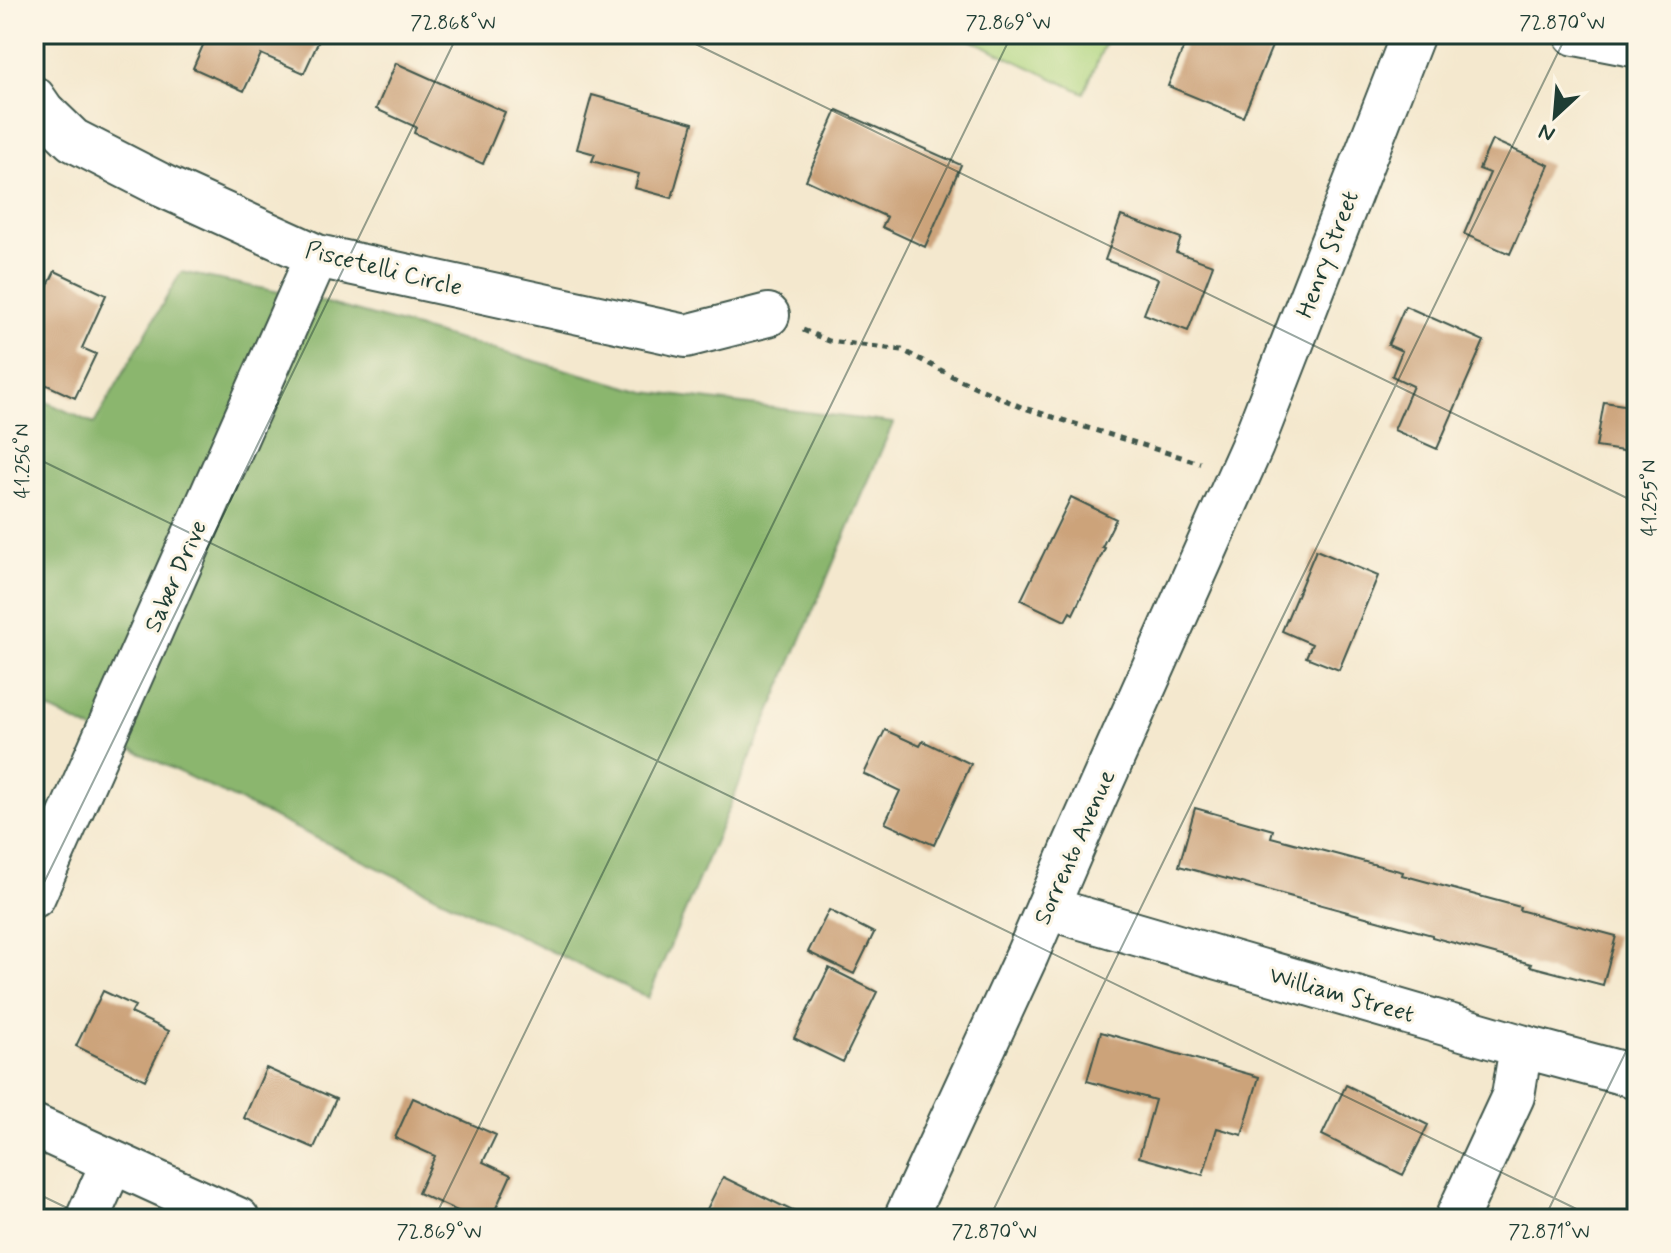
<svg xmlns="http://www.w3.org/2000/svg" width="1671" height="1253" font-family="Mynerve,sans-serif">
	<style>
		.green { fill: #afd57f; stroke: #67895a; stroke-width: 2 }
		.forest { fill: #8bb66e; stroke: #557a51; stroke-width: 2 }
		.building { fill: #cca37a }
		.lines { fill: none; stroke-linecap: round; stroke-linejoin: round }
		.minor-casing { stroke: #3f574b; stroke-width: 46 }
		.path { stroke: #3f574b; stroke-width: 5; stroke-dasharray: 6 6; stroke-linecap: butt }
		.minor { stroke: #fff; stroke-width: 42 }
		.ticks { fill: none; stroke: #1f3d34; stroke-width: 2; stroke-opacity: 0.45 }
		.labels { text-anchor: middle; stroke-width: 6; stroke-linejoin: round; paint-order: stroke }
		.street-label { font-size: 24px; fill: #1f3d34; stroke: #fcf5e5 }
		.neatline { fill: none; stroke: #1f3d34; stroke-width: 3 }
		.ticks-label { font-size: 20px; text-anchor: middle; fill: #1f3d34 }
	</style>
	<rect width="100%" height="100%" fill="#fcf5e5"/>
	<filter id="ink" filterUnits="userSpaceOnUse"><feTurbulence type="fractalNoise" baseFrequency=".0125" numOctaves="2"/><feDisplacementMap in="SourceGraphic" scale="16" xChannelSelector="R" yChannelSelector="G"/><feConvolveMatrix kernelMatrix="1 2 1 2 8 2 1 2 1" color-interpolation-filters="sRGB"/></filter>
	<filter id="wash" filterUnits="userSpaceOnUse"><feTurbulence type="fractalNoise" baseFrequency=".006" numOctaves="4" result="noise"/><feDisplacementMap in="SourceGraphic" scale="32" xChannelSelector="R" yChannelSelector="G"/><feGaussianBlur stdDeviation="1.8" result="paint"/><feColorMatrix in="noise" values="0 0 0 0 0 0 0 0 0 0 0 0 0 0 0 0 0 1.4 0 .05"/><feComposite in="paint" operator="in"/></filter>
	<g filter="url(#wash)">
		<rect width="100%" height="100%" fill="#f4e8ce"/>
		<path class="green" d="M959,34h150l-25,59z"/>
		<path class="forest" d="M181,272l128,26 337,94 247,31 -245,575 -614,-296v-306l60,28z"/>
		<g id="blocks">
			<path class="building" d="M208,34h114l-18,39 -43,-19 -17,37 -51,-23z
				M1189,34h88l-34,83 -75,-31z
				M396,63l109,49 -22,52 -69,-31 2,-6 -40,-18z
				M592,95l101,28 -21,75 -37,-10 4,-14 -47,-13 3,-7 -18,-5z
				M837,110l124,55 -36,82 -43,-20 5,-10 -81,-37z
				M1492,140l57,25 -39,89 -46,-20 26,-61 -11,-4z
				M1121,216l60,22 -5,14 37,13 -25,66 -44,-17 14,-35 -53,-19z
				M55,271l51,24 -24,53 14,6 -21,44 -41,-19v-65z
				M1405,306l79,35 -47,108 -43,-19 19,-44 -21,-10 10,-25 -14,-6z
				M1604,402l33,5v46l-41,-6z
				M1071,497l45,22 -14,28 3,1 -32,66 -3,-2 -5,9 -44,-21z
				M1316,550l62,26 -39,94 -33,-13 6,-13 -30,-13z
				M885,730l35,16 3,-5 48,23 -37,81 -49,-22 15,-32 -36,-17z
				M1195,808l78,22 -2,7 132,35 -1,3 118,32 -1,3 97,26 -13,49 -73,-19 1,-2 -99,-27v-2l-253,-69z
				M829,910l45,23 -20,41 -46,-22z
				M829,968l48,24 -34,70 -49,-24z
				M103,991l32,15 -4,7 38,18 -24,49 -69,-34z
				M1101,1032l158,45 -17,58 -25,-7 -14,47 -64,-18 16,-57 -68,-19z
				M266,1068l70,31 -22,49 -70,-30z
				M1346,1085l82,40 -25,50 -81,-40z
				M413,1098l83,37 -13,27 28,13 -20,44h-16l-57,-26 17,-37 -40,-18z
				M723,1177l86,42h-107z"/>
		</g>
	</g>
	<g filter="url(#ink)">
		<use href="#blocks" fill-opacity="0" stroke="#3f574b" stroke-width="2"/>
		<g class="lines">
			<g class="minor-casing">
				<path id="minor" d="M1575,34l62,12
					M34,98l9,13 30,29 90,46 154,70 369,80 82,-21
					M34,896l283,-640
					M1047,908l474,138 116,31
					M34,1126l204,93
					M87,1219l25,-56
					M905,1219l122,-264 48,-112 177,-397 161,-412
					M1456,1219l57,-123 8,-50"/>
			</g>
			<path class="path" d="M803,330l26,11 73,9 58,30 61,27 179,56"/>
			<use href="#minor" class="minor"/>
		</g>
	</g>
	<path class="ticks" d="M675,34l962,469M34,457l1563,762M34,903l424,-869M34,1192l56,27M434,1219l578,-1185M989,1219l578,-1185M1544,1219l93,-190"/>
	<g class="labels">
		<g class="street-label">
			<text transform="translate(1327 254) rotate(-69)" y="8">Henry Street</text>
			<text transform="translate(384 268) rotate(14)" y="8">Piscetelli Circle</text>
			<text transform="translate(175 576) rotate(-66)" y="8">Saber Drive</text>
			<text transform="translate(1074 847) rotate(-66)" y="8">Sorrento Avenue</text>
			<text transform="translate(1342 994) rotate(16)" y="8">William Street</text>
		</g>
	</g>
	<rect width="1671" height="1253" fill="none" stroke="#fcf5e5" stroke-width="88"/>
	<g transform="translate(1555 116) rotate(206)" stroke="#fcf5e5" stroke-width="6" paint-order="stroke">
	<path d="M0-6L14 30L0 20L-14 30Z" fill="#1f3d34"/>
	<text y="-12" font-size="22" font-weight="bold" text-anchor="middle" fill="#1f3d34">N</text>
	</g>
	<rect x="44" y="44" width="1583" height="1165" class="neatline"/>
	<g class="ticks-label">
		<text x="453" y="29">72.868°W</text>
		<text x="1008" y="29">72.869°W</text>
		<text x="1562" y="29">72.870°W</text>
		<text transform="translate(22 461) rotate(-90)" y="7">41.256°N</text>
		<text transform="translate(1649 498) rotate(-90)" y="7">41.255°N</text>
		<text x="439" y="1238">72.869°W</text>
		<text x="994" y="1238">72.870°W</text>
		<text x="1549" y="1238">72.871°W</text>
	</g>
</svg>
